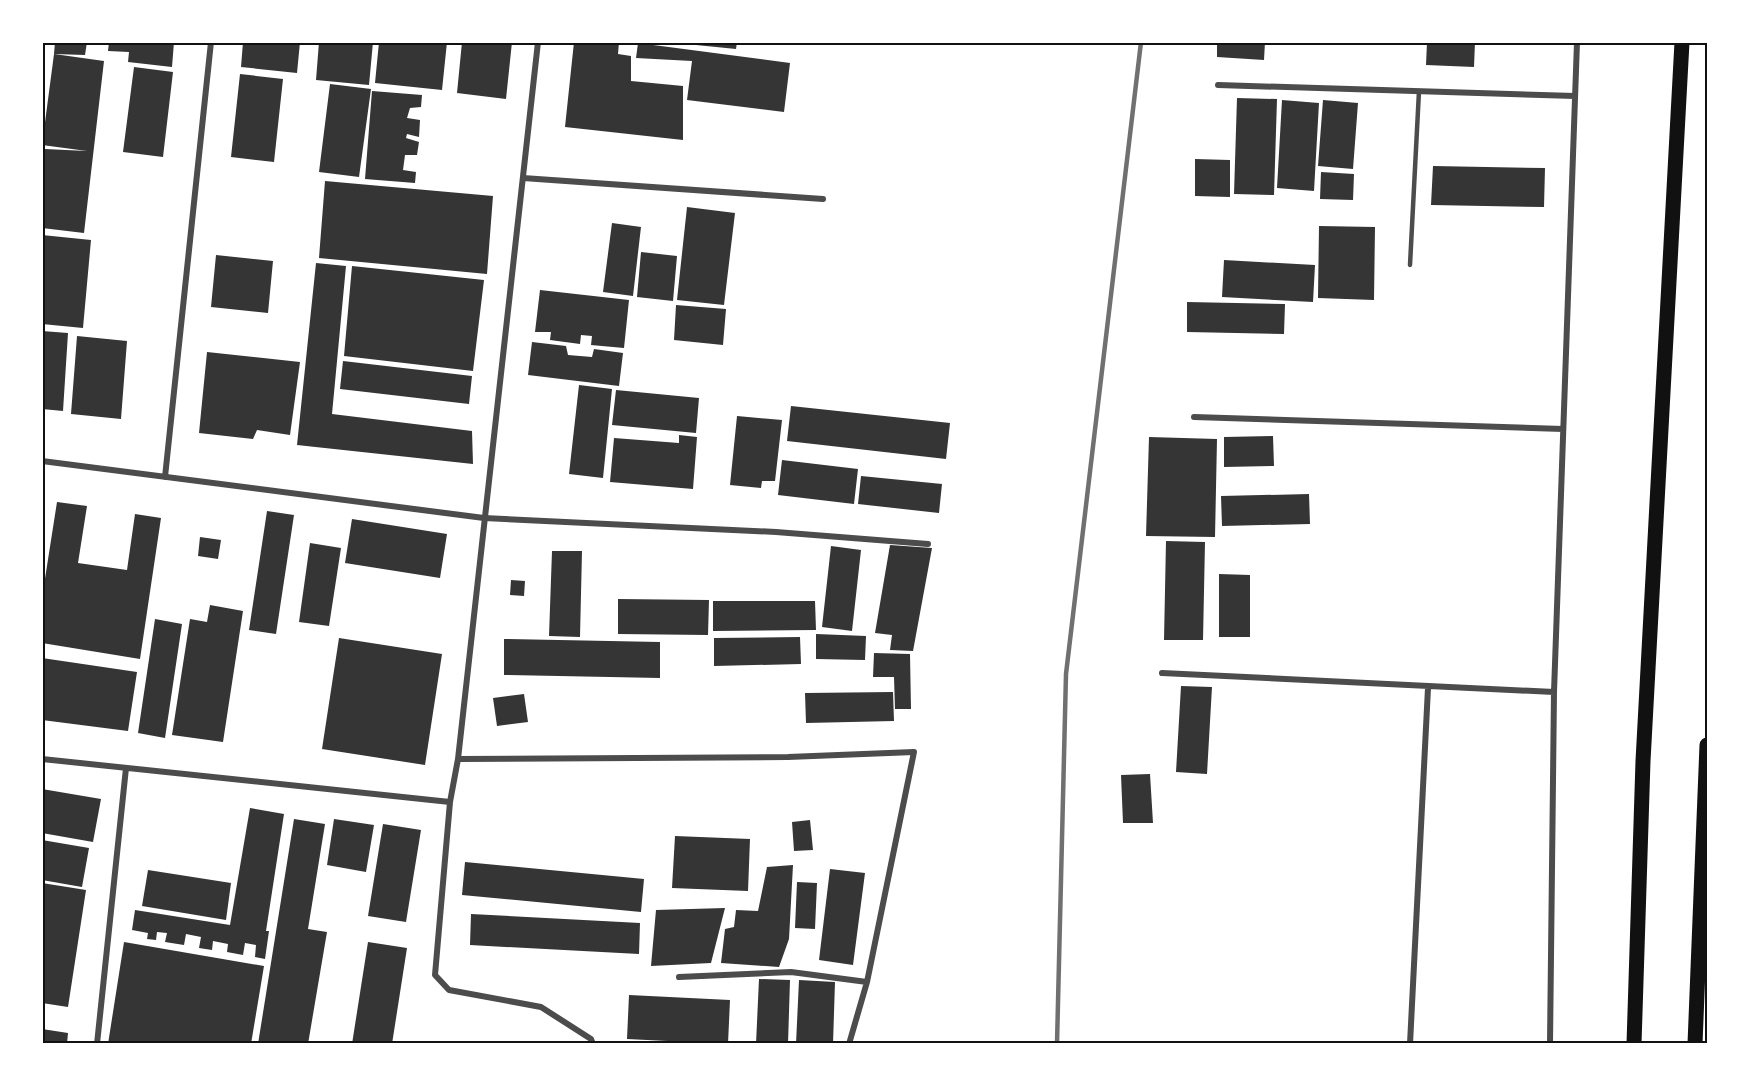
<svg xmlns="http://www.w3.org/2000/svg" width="1749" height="1086" font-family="Poppins,sans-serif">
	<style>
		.building { fill: #353535 }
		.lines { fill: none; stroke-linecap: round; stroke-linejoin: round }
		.service { stroke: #4c4c4c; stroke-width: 4.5 }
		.minor { stroke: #4c4c4c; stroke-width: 6 }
		.primary { stroke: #111; stroke-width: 15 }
		.rail { stroke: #707070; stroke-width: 4.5 }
		.neatline { fill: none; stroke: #111; stroke-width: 2 }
	</style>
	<rect width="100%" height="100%" fill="#fff"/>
	<path class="building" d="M55,42h32l-2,13 -31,-1z
		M109,42h65l-2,25 -44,-5 1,-10 -21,-1z
		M243,42h57l-3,31 -56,-6z
		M319,42h54l-4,43 -53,-5z
		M379,42h68l-5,48 -67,-7z
		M462,42h50l-6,57 -49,-6z
		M574,42h45l-1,12 13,2v25l52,5v54l-118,-13z
		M697,42h40l-1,7 -40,-4z
		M1217,42h48l-1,18 -47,-3z
		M1427,42h48l-1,25 -48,-2z
		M638,43l152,20 -6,49 -97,-12 5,-39 -56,-3z
		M54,54l50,7 -20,172 -42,-5 3,-79 42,2 -45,-6z
		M134,67l39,5 -10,85 -40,-5z
		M240,74l43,5 -9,83 -43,-5z
		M330,84l41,5 -12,88 -40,-5z
		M372,91l50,4 -1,12 -11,1 -3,10 13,2 -1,17 -12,-3 -1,4 13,4 -2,13h-12l-2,15 13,2 -1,11 -50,-4z
		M1237,98l40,1 -3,96 -40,-1z
		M1282,100l37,3 -5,88 -37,-3z
		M1323,100l35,3 -5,66 -35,-3z
		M1195,159l35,1v37l-35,-1z
		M1433,166l112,2 -1,39 -113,-2z
		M1321,172l33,2 -1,26 -33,-1z
		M325,181l168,15 -6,78 -168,-16z
		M687,207l48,6 -11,92 -47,-5z
		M612,223l29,4 -8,69 -30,-4z
		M1319,226l56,1 -1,73 -56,-2z
		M42,235l49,5 -8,88 -41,-4z
		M641,252l36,4 -4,45 -36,-4z
		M216,255l57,6 -5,52 -57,-6z
		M1224,260l91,5 -2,37 -91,-5z
		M316,263l30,3 -14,148 140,17 1,33 -176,-19z
		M352,266l132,14 -11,91 -129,-15z
		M540,290l89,10 -5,48 -33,-3 1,-9 -11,-1 -1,9 -30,-4 1,-8h-16z
		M1187,302l98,2 -1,30 -97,-2z
		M676,305l50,4 -3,36 -49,-5z
		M42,331l26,2 -5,78 -21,-2z
		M77,336l50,5 -6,78 -50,-5z
		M532,342l34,4 2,9 24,2 2,-8 29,4 -4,33 -91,-11z
		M207,352l93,10 -10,73 -33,-5 -4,9 -54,-6z
		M343,361l129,15 -3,28 -129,-15z
		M579,385l33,4 -9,89 -34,-4z
		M616,390l83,8 -3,35 -84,-8z
		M791,406l159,17 -4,36 -159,-18z
		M737,416l45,4 -7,61h-13l-1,7 -31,-3z
		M679,435l18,2 -4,52 -83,-7 4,-44 65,5z
		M1273,436l1,30 -50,1v-30z
		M1149,437l68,2 -2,98 -69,-1z
		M782,460l76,9 -4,35 -76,-9z
		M861,476l81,8 -3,29 -81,-9z
		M1309,494l1,30 -88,2 -1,-30z
		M57,502l30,4 -9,57 49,7 8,-56 26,4 -21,141 -98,-16v-59l2,1z
		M267,511l27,4 -18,119 -27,-4z
		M352,519l95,15 -7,44 -95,-15z
		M200,537l21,3 -3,19 -20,-3z
		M1166,541l39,1 -2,98h-39z
		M310,543l31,5 -12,78 -30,-4z
		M890,545l42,3 -19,103 -23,-1 2,-15 -17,-2z
		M831,546l30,4 -9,81 -30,-4z
		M552,551h30l-2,86 -31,-1z
		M1219,574l31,1v62h-31z
		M511,580l14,1 -1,15 -14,-1z
		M618,599l91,1 -1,35 -90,-1z
		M713,601h102l1,29 -103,1z
		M210,605l33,6 -20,131 -51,-7 18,-116 17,3z
		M155,619l27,5 -17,114 -27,-5z
		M816,634l50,2 -1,24 -49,-1z
		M800,637l1,27 -87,2v-28z
		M339,638l103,16 -17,111 -103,-16z
		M504,639l156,3v36l-156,-3z
		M874,653l36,1 1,55h-16l-1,-32h-21z
		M42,658l95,14 -9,59 -86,-11z
		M1181,686l31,1 -5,87 -31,-2z
		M893,692l1,29 -88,2 -1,-30z
		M524,694l4,28 -31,4 -4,-28z
		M1150,774l3,49h-30l-2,-48z
		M42,789l59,10 -8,43 -51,-9z
		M250,808l34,6 -18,117h3l-4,28 -10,-2 1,-12 -11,-2 -2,12 -16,-3 1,-8 -15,-3 -1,9 -13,-2 2,-11 -15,-3 -2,11 -19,-3 2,-9 -10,-1 -1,8 -9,-1 1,-6 -16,-3 3,-20 95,15z
		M294,819l31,5 -17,105 19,3 -19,112h-50z
		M334,819l40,6 -8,47 -39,-7z
		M810,820l3,30 -19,1 -2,-29z
		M383,824l38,6 -15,92 -38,-6z
		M675,836l75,3 -2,52 -76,-3z
		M42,840l47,8 -7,39 -40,-7z
		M465,862l179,17 -3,33 -179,-17z
		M793,865l-4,74 -10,28 -58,-4 4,-34 9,-2 2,-17 22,1 9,-44z
		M830,869l35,4 -12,92 -34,-5z
		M148,870l83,13 -5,37 -84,-14z
		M797,882l20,1 -2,46 -20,-1z
		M42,883l44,7 -18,117 -26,-4z
		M725,908l-14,55 -60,3 5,-56z
		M471,914l169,9 -1,31 -169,-9z
		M124,942l140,24 -13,78h-143z
		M368,942l39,6 -15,96h-40z
		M759,979l31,1 -2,64h-32z
		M799,980l36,2 -2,62h-37z
		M629,995l101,5 -2,44 -101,-5z
		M42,1029l26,4 -1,11h-25z"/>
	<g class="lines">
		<path class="service" d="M1410,265l9,-174"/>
		<path class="minor" d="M538,42l-80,717 -8,43 -15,173 14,15 92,17 50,32 2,5
			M1218,85l357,11
			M523,178l300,21
			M1194,417l369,12
			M42,461l442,57 292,14 152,12
			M165,477l46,-435
			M1162,673l392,19
			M42,759l408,43
			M458,759l330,-2 126,-5 -47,230 -18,62
			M679,977l112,-5 76,10
			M97,1044l29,-276
			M1410,1044l18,-356
			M1550,1044l4,-352 23,-650"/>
		<path class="primary" d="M1634,1044l9,-283 39,-719
			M1695,1044l12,-299"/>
		<path class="rail" d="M1057,1044l9,-370 75,-632"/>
	</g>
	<rect width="1749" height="1086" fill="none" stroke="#ffffff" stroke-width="87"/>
	<rect x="44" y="44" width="1662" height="998" class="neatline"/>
</svg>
